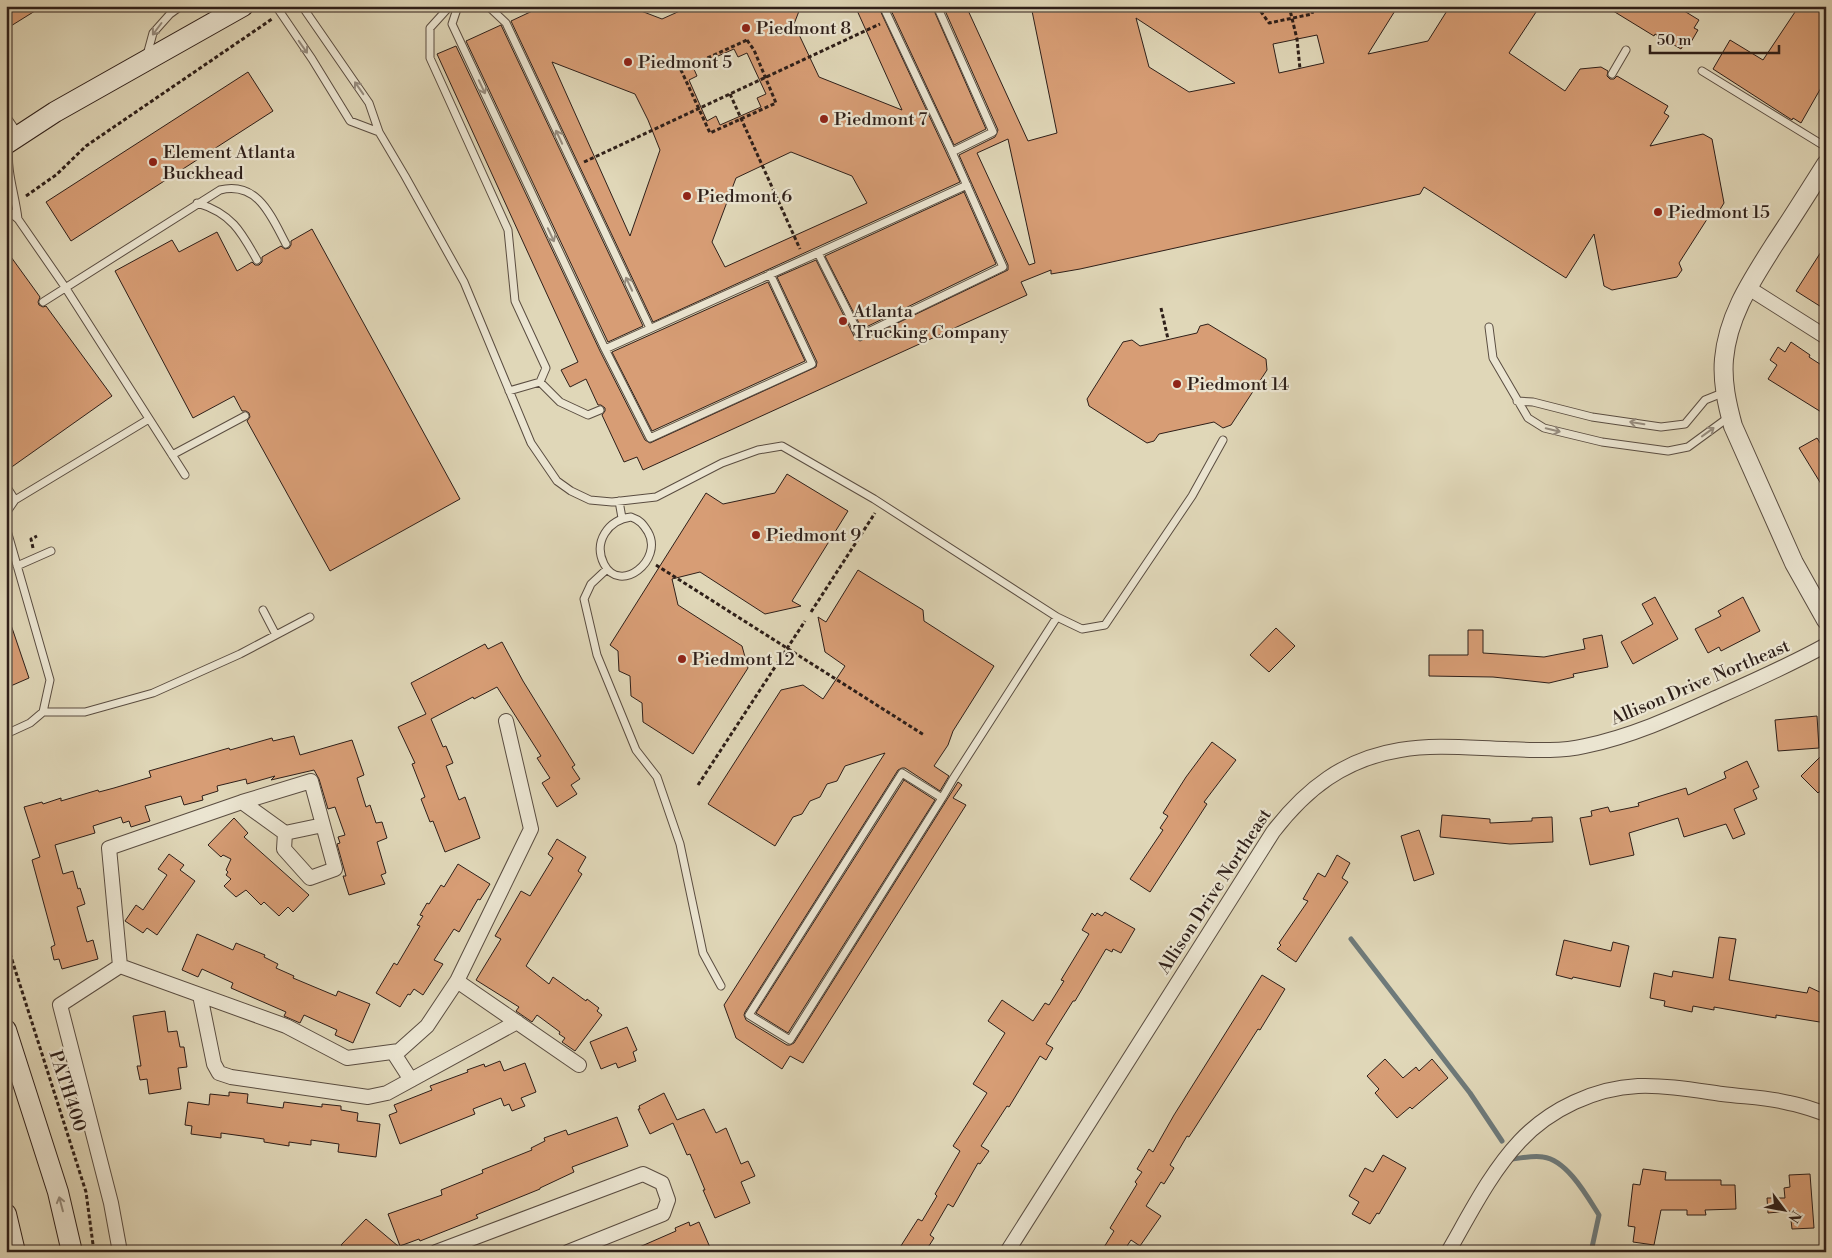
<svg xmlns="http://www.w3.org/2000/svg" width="1832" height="1258" font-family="'Libre Bodoni',serif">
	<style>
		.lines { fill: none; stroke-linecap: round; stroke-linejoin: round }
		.stream { stroke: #6e7a7a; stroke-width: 5 }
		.building { fill: #d79d75; stroke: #2e1f19; fill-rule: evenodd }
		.service-casing { stroke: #5a4d41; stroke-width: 9 }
		.minor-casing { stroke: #5a4d41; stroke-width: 16 }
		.tertiary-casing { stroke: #5a4d41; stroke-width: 20 }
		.secondary-casing { stroke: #2e1f19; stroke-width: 22 }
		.path { stroke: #2e1f19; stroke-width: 3; stroke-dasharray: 4 2.5; stroke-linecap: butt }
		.service { stroke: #ebe5d1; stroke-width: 7 }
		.minor { stroke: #ebe5d1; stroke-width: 14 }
		.tertiary { stroke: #ebe5d1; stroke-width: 18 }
		.secondary { stroke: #ebe5d1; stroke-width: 20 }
		.oneway { stroke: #968c7e }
		.poi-dot { fill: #8f2418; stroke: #ebe5d1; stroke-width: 2 }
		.labels { text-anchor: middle; stroke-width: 4.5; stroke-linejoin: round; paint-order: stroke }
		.poi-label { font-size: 18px; fill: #2e1f19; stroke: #ebe5d1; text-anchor: start }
		.street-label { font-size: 18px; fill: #2e1f19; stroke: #ebe5d1 }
	</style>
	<rect width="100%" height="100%" fill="#e0d7b8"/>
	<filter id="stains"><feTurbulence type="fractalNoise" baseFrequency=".004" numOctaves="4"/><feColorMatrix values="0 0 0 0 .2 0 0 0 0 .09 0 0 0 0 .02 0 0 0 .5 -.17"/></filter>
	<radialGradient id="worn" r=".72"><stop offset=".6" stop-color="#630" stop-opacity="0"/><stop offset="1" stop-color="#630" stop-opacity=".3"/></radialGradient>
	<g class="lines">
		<path class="stream" d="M1351,939l119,154 32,48
			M1512,1159c10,-1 22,-4 31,-2 24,3 44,39 56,58l-8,37"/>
	</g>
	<path class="building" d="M6,6h37l-37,23z
		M543,6h85l34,13 29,-13h110l-7,18 25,53 83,33 -47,-104h23l82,176 -307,140 -142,-301zM734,49l4,8 9,-4 19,41 -9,4 4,9 -41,18 -4,-9 -9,5 -18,-41 8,-4 -4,-9zM552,62l83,32 13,26 12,30 -30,86zM791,152l61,24 15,27 -142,64 -13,-25 24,-64z
		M889,6h43l54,123 -32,16z
		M943,6h23l62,135 29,-8 -26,-127h367l-30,48 60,-13 22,-35h90l-31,47 56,38 15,-22 21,-2 7,4 -1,5 3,3h4l3,-3 51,30 -4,7 5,3 -19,30 53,-12 9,5 12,64 -5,8 -8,2 -32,50 3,7 -5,7 -65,13 -8,-4 -10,-52 -28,44 -142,-91 -4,7 -340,75 -29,5v-4l-30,12 6,13 -384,175 -6,-13 -13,5 -22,-47 3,-4v-3l-4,-3h-3l-12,-26 -16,8 -9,-17 17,-8 -141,-308 19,-8 144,305 45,89 5,3 166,-76 1,-5 -40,-85 39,-17 39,78 5,3 148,-71v-5l-49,-110 36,-18 3,-7zM1136,18l99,65 -46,9 -40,-25zM1317,35l7,28 -45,10 -6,-29zM1008,139l27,124 -6,2 -52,-112z
		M1605,6h71l23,14 -5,8 4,2 -7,12 -4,-3 -6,10 -26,-15 -1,2z
		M1799,6h27v73l-25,44 -8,-5 -1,2 -79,-51 17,-29 33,20z
		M501,25l142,301 -35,16 -142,-301z
		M248,72l25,39 -202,130 -25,-39z
		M964,192l32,72 -134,65 -37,-73z
		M312,229l148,270 -130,72 -83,-150 3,-4 -1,-4 -3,-2h-4l-8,-15 -41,22 -78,-147 57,-31 7,12 38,-20 20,39 15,-9 3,3h4l3,-3v-5l19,-11 4,3 4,-1 2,-3v-4z
		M1826,244v66l-30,-19z
		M6,250l34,47 -2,5 1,3 4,2 3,-1 66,90 -106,75z
		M768,282l37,79 -153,70 -40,-79z
		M1208,324l58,35 1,11 -36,55 -8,3 -9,-6 -55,12 -5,7 -7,2 -58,-37 -2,-7 36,-57 9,-2 8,6 57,-13 3,-7z
		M1791,342l19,13 -1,2 17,11v47l-58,-36 9,-14 -7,-5 8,-13 7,5z
		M1817,438l9,14v40l-27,-44z
		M787,474l61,37 -56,90 9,5 -36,8 -65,-42 -28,7 6,26 64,41 6,22 -55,86 -50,-32 -1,-19 -11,-7 -1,-20 -11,-5 -1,-20 -8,-6 96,-152 17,11 52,-11z
		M858,570l65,40 1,11 70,45 -41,65 -5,14 -14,21 15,10 -9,15 -35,-23h-3l-4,2 -153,242 -1,3 2,5 41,25h3l4,-2 164,-261 4,3 -9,13 13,7 -163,258 -13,-7 -8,13 -46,-31 -12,-33 161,-252 -40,13 -8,15 -10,3 -7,13 -10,4 -8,13 -9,3 -18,29 -67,-42 73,-114 22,-5 20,14 22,-33 -20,-14 -7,-35 8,5z
		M1655,597l23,42 -45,25 -12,-22 32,-18 -11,-20z
		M1743,597l17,34 -39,20 -2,-4 -11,6 -13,-24 26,-13 -3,-5z
		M9,619l20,59 -23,10v-68z
		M1276,628l19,18 -26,26 -19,-17z
		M1468,630h15v23l61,4 41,-8 -2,-10 19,-4 6,32 -35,7 1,3 -25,6 -56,-6 -64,-1v-21h39z
		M502,642l21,39 52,84 -3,2 8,12 -9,6 6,9 -20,13 -15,-24 8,-5 -13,-20 4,-2 -44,-69 -23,12 -1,-2 -42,22 12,28 3,-1 7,17 -7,3 13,34 6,-3 15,41 -35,14 -12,-31 -3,1 -9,-23 4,-2 -13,-33 3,-1 -17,-36 28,-13 -15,-31 74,-39 3,5z
		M1817,716l2,32 -41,3 -3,-31z
		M294,736l6,19 52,-15 12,35 -7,3 9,29 4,-2 6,18 6,-1 5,16 -10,4 9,31 -5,2 4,9 -36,11 -6,-19h3l-9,-32 3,-1 -2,-6 7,-2 -10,-28 -7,2 -9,-30 -5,-9 -43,10 4,-4 -28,8 -1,-5 -29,7 1,5 -16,5 1,4 -19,5 -3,-9 -36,10 5,15 -19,6 -2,-6 -6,2 -2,-6 -28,9 2,7 -40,12 8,29 10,-3 5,18 2,-1 5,16 -8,3 10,35 6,-2 5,19 -36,10 -3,-10 -5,1 -3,-13 4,-2 -23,-85 8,-3 -16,-50 18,-5 1,2 18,-6v3l37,-11 1,2 15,-4 37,-11 -2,-6 80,-23 1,2 42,-12 1,3z
		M1212,742l24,18 -32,42 3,2 -57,88 -20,-13 33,-49 -3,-2 8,-12 -5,-3 23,-36z
		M1826,751v35l-8,7 -17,-17z
		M1747,761l12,26 -6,3 4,9 -23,10 11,25 -12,5 -7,-15 -42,13 -6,-19 -49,15 5,22 -44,10 -10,-47 12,-2 -1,-5 17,-4 2,5 29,-6 -1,-3 48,-15 2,7 38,-17 -2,-6z
		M904,780l31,20 -147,233 -32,-20z
		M1442,815l48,4v4l42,-2v-3l20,-1 1,25 -43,2 -70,-7z
		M234,818l14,15 -4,4 65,58 -16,17 -5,-5 -9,9 -15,-14 -3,3 -15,-15 -10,7 -12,-11 7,-7 -5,-4 2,-3 -2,-2 5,-11 -8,-4 -2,2 -13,-12z
		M1419,830l15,44 -20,7 -13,-45z
		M557,839l29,18 -8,14 4,3 -56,92 23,18 4,-7 33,24 1,-2 12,9 -2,3 5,4 -27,36 -13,-9 3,-4 -6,-4 1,-2 -23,-17 -5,7 -16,-11 3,-4 -43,-27 25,-41 -6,-3 26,-45 9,5 23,-38 -5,-4z
		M169,854l15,11 -4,5 15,11 -38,54 -10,-7 -4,5 -18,-12 11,-16 7,5 24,-35 -9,-6z
		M1337,855l13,8 -8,15 6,4 -52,80 -19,-13 4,-4 -2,-2 29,-42 -5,-2 15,-26 7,4z
		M458,864l32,20 -10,16 -2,-1 -19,33 -5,-3 -20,31 9,4 -20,31 -9,-6 -4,6 -2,-1 -8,13 -24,-14 18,-30 3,2 23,-39 -3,-1 6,-9 -3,-1 7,-12 2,1 12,-19 3,2z
		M1105,912l30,17 -14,24 -8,-4 -1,3 -6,-3 -31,52h-2l-27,43 7,4 -7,12 -6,-4 -31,51 -2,-1 -26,40 8,5 -9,13 -2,-1 -25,44 -5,-3 -18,31 4,3 -9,14h-28l21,-33 4,2 15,-25 -2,-2 25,-43 -7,-5 34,-53 -14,-9 32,-51 -17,-12 14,-21 31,21 12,-18 4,2 15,-24 -3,-1 28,-46 -7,-4 10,-17 3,3 2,-3 5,3z
		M197,934l36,16 3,-7 29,12 -1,2 14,7 -2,4 18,8 -1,2 43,18 2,-5 32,13 -17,39 -18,-8 2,-5 -33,-15 -4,8 -16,-7 2,-4 -55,-24 2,-5 -31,-14 -4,8 -16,-7z
		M1719,937l17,2 -7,41 78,13 2,-6 17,8v28l-50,-8v3l-62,-11v3l-21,-4 -1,6 -28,-6 1,-5 -15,-3 4,-25 18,4 1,-6 40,7z
		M1564,940l47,11 2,-9 16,4 -9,41 -47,-10 -1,2 -16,-4z
		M1262,975l23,14 -25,41 -2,-1 -69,108 -2,-1 -17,29 4,3 -10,16 -3,-2 -15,24 15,10 -21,30 -9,-6 -8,12h-22l13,-21 -4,-3 27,-44 -2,-2 7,-10 -5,-3 12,-20 4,3 21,-37z
		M165,1011l3,21 9,-1 3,16h4l3,20 -9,1 3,21 -32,5 -2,-15 -7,1 -3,-14h4l-8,-50z
		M627,1027l10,23 -4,2 3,9 -18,7 -2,-5 -15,6 -11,-27z
		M1385,1059l18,19 13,-11 3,4 13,-12 16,19 -36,31 -2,-2 -13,11 -22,-25 4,-4 -12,-13z
		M500,1061l4,10 21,-8 11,29 -15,6 4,8 -13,5 -3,-7 -5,2 -3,-8 -28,11 2,5 -75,30 -11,-29 8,-3 -3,-7 38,-15 -2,-4 38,-14 -1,-2 17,-6 1,3z
		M229,1092l19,2 -1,9 36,5 1,-6 38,5v-3l19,2v4l17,3 -1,8 23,3 -4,33 -38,-5 1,-8 -28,-4v5l-22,-3v4l-25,-4v-3l-43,-6v5l-30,-4 1,-8 -7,-1 3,-23 21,3 1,-11 19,2z
		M664,1093l13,27 27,-11 12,24 10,-5 15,36 7,-3 7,15 -14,6 9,21 -35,15 -12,-28h2l-15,-36 -3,1 -14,-32 -23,11 -12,-25h2l-1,-3z
		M617,1117l11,29 -56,21 2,5 -34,16v1l-64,26 2,3 -58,23 -1,-2 -19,7 -12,-32 54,-19 -1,-5 42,-17 -1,-3 50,-20 -1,-2 14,-7 -1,-3 22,-8 2,5z
		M1383,1155l23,13 -27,46 -2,-1 -7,11 -18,-10 7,-12 -10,-6 16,-28 8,4z
		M1643,1169l23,3 -1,8h56v5h14l1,24 -31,1 1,5h-19v-5h-26l-7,35 -21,-3 2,-15 -7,-1 5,-42 7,1z
		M1810,1174l4,54 -22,1 -2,-18 -22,2 -1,-15h18l-1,-10 6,-1 -1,-12z
		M366,1219l32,27 -14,6h-35l-8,-7z
		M689,1222l1,4 9,-4 13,30h-84l48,-21 -1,-3z"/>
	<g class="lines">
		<g class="service-casing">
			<path id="service" d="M276,6l36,53 38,62 29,11
				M302,6l67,97 10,29 26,44 59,106 67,161 26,38 14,10 19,9 22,2 44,-5 66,-34 36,-13 24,-4 92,53 183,118 25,12 23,-4 87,-129 31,-56
				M450,6l-20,22v30l78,172 7,71 31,67 -6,14 -31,9
				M458,6l-6,18 153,325 45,89 162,-74 -42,-90
				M488,6l18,17 144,305
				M883,6l69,146 41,-20 -56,-126
				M147,55l6,-22 17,-19 11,-8
				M1702,71l124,76
				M1612,74l14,-24
				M6,116l13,19
				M9,145c-3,27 6,48 9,74
				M197,203c34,10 44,28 60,57
				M6,209l12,10 47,68 120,188
				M818,253l149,-68
				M43,302l177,-112c38,-9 51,26 66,54
				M1489,327l4,31 35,60 16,10 58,14 66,9 20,-4 41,-30
				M605,349l213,-96 42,83 143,-69 -51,-115
				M540,382l20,20 28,13 12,-5
				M1517,401l16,1 59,15 69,10 24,-3 20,-24 20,-8
				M172,455l73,-39
				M6,486l9,14
				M619,501l3,17
				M6,513l9,-13 134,-81
				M631,517c9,3 12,7 17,15 16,28 -28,63 -44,32 -11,-22 4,-44 27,-47z
				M6,527l44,153 -7,32 -13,11 -24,11
				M17,566l34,-15
				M607,569l-16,15 -7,15 13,56 39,95 21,27 23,67 23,109 18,33
				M263,610l13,25
				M43,712h42l68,-19 87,-39 70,-37
				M942,798l-40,-25 -153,242 41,25 152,-242 11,-19 104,-162"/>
		</g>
		<g class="minor-casing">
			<path id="minor" d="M1747,287l79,50
				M285,833l38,-8
				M120,966l166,60 61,32 52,-7 28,-25 30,-45 74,-152 -25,-108
				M457,981l122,84
				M200,995l14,69 5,9 12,4 137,20 19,-4 130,-71
				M393,1052l18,28
				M120,1252l-9,-49 -51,-198 60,-39 -11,-118 133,-46 69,-21 24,88 -25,9 -26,-29 1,-16 -43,-31
				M436,1252l207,-78 19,9 6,17 -5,14 -95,38
				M1007,1252l266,-420c33,-43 71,-73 127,-82 34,-6 71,-2 106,-1 26,1 53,3 79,-3 48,-10 91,-30 135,-50 36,-16 72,-32 106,-51
				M1448,1252c22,-38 42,-79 72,-111 30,-32 75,-53 118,-55 28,-1 56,4 84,8 22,3 46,3 67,9 13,2 25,7 37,11"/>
		</g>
		<g class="tertiary-casing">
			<path id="tertiary" d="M1826,164c-17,27 -34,54 -52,81 -22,35 -46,70 -50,114 -2,23 3,45 9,67l61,137 32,57"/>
		</g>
		<g class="secondary-casing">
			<path id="secondary" d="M6,144l49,-32 188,-106
				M6,1030l52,162 14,60
				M6,1214l9,38"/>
		</g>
		<path class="path" d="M1257,6l12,17 43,-9 2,-8
			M1289,6l8,33 3,30
			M747,40l7,10 22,53 -66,30 -29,-63z
			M730,94l70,155
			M584,162l296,-138
			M26,196l30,-21 30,-29 186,-127
			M1161,308l7,31
			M33,548l-2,-9 6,-3
			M656,565l268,170
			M811,612l64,-99
			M698,785l107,-164
			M6,941l80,251 8,60"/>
		<use href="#service" class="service"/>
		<use href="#minor" class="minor"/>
		<use href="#tertiary" class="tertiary"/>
		<use href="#secondary" class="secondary"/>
	</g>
	<defs><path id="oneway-shaft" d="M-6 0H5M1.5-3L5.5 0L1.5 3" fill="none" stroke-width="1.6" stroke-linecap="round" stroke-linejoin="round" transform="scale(1.25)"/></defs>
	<g class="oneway">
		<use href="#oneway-shaft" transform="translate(157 29) rotate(127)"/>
		<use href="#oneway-shaft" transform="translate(303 47) rotate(55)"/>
		<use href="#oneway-shaft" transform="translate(482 87) rotate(65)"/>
		<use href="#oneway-shaft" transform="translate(359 88) rotate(-125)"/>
		<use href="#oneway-shaft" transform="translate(559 137) rotate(-115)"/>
		<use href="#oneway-shaft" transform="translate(551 235) rotate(65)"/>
		<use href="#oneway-shaft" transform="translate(629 284) rotate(-115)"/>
		<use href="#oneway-shaft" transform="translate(1637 423) rotate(-171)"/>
		<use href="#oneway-shaft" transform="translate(1553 430) rotate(14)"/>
		<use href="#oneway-shaft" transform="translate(1708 432) rotate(-36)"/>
		<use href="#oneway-shaft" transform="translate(61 1204) rotate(-105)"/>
	</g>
	<g class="poi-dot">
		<circle cx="746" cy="28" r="5"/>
		<circle cx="628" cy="62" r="5"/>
		<circle cx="824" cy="119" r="5"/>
		<circle cx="153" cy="162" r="5"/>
		<circle cx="687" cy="196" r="5"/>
		<circle cx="1658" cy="212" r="5"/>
		<circle cx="843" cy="321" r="5"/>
		<circle cx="1177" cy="384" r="5"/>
		<circle cx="756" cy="535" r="5"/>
		<circle cx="682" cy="659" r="5"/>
	</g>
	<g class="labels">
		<g class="poi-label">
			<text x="756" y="34">Piedmont 8</text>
			<text x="638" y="68">Piedmont 5</text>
			<text x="834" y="125">Piedmont 7</text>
			<text x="163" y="158">Element Atlanta<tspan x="163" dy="21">Buckhead</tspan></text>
			<text x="697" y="202">Piedmont 6</text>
			<text x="1668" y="218">Piedmont 15</text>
			<text x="853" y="317">Atlanta<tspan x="853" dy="21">Trucking Company</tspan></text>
			<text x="1187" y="390">Piedmont 14</text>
			<text x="766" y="541">Piedmont 9</text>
			<text x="692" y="665">Piedmont 12</text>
		</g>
		<g class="street-label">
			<text transform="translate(1700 682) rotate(-23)" y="6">Allison Drive Northeast</text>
			<text transform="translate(1214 891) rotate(-57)" y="6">Allison Drive Northeast</text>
			<text transform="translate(68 1091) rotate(72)" y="6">PATH400</text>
		</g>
	</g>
	<rect width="1832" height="1258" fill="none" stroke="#e0d7b8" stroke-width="25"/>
	<rect x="8" y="8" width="1817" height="1243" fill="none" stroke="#2e1f19" stroke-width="2.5"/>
	<rect x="12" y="12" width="1807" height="1233" fill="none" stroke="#2e1f19"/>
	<g transform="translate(1784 1210) rotate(122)" stroke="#ebe5d1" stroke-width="4" paint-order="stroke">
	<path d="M0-4L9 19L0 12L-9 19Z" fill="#2e1f19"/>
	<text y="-8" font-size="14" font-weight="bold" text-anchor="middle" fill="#2e1f19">N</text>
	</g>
	<path d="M1650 45v8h129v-8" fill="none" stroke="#2e1f19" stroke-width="2.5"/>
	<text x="1657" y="45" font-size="15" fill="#2e1f19" stroke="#ebe5d1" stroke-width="4" paint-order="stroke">50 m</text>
	<rect width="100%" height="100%" filter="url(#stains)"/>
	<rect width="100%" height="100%" fill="url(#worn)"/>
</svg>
